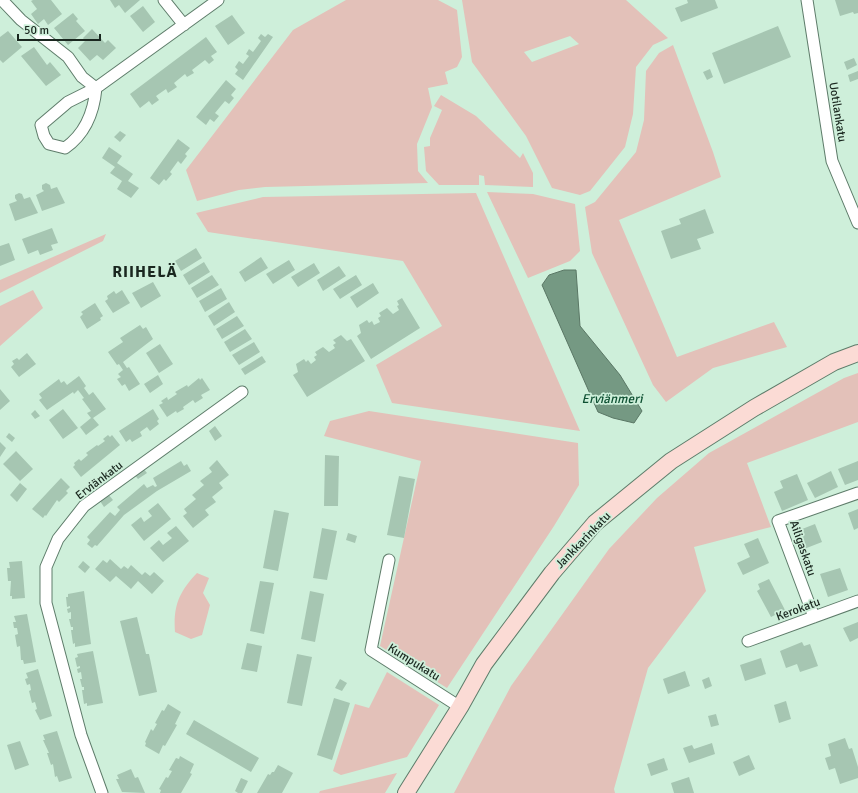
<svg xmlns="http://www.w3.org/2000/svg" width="858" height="793" font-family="Signika,sans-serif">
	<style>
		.green { fill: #e3c1b9; fill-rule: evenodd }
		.water { fill: #759983; stroke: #5a7765 }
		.building { fill: #a6c6b2 }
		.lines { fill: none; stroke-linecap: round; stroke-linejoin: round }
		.street-casing { stroke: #5e7c6a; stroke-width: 13 }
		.secondary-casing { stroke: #5e7c6a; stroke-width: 18 }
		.street { stroke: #fff; stroke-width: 11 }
		.secondary { stroke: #fbdbd5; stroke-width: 16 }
		.labels { text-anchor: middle; stroke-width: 3.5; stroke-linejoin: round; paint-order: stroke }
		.street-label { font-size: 12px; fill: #1a271f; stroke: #ceefda }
		.water-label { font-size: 13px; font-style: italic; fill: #0e5032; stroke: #ceefda }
		.district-label { font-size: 16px; font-weight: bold; letter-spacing: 1px; fill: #1a271f; stroke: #ceefda }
	</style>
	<rect width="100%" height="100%" fill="#ceefda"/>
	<path class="green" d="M346,0h92l19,10 5,47 -5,10 -12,5 3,12 -20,4 4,19 -15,37 1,27 10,12 -163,4 -26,3 -42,11 -11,-31 107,-140z
		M462,0h164l42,38 -15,7 -17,22 -3,47 -8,33 -35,44 -10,4 -28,-7 -26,-52 -54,-74zM570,36l9,8 -47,18 -8,-10z
		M673,45l40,107 8,25 -102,43 58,137 97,-35 13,25 -74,21 -47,34 -13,-17 -61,-132 -7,-46 10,-5 41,-50 8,-32 2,-49 13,-18z
		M441,95l35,21 44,42 3,-5 10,20v14l-48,-2 -1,-9 -5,-1v10h-40l-13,-14 -2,-24 6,-1v-8l12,-28 -8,-4z
		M487,192l46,2 42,10 5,47 -10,10 -42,17z
		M476,193l104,238 -188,-28 -16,-38 66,-39 -39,-65 -195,-29 -12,-19 67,-16z
		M106,234l-3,7 -103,52v-13z
		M33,290l10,18 -43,38v-40z
		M858,373v49l-111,41 24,64 -77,20 12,44 -58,77 -34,121 1,4h-161l57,-107 98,-137 48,-51 52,-45 135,-75z
		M369,411l209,32 1,42 -25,41 -107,162 -67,-42 41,-185 -97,-25 6,-15z
		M197,573l12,5 -6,15 7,12 -8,30 -11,4 -16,-7c-2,-26 4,-40 22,-59z
		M387,672l52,33 -32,52 -66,18 -8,-4 22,-67 14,4z
		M397,773l-12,20h-66l1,-2z"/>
	<path class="water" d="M564,270h12l4,56 40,49 22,36 -8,12 -21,-5 -15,-6 -56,-127 7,-10z"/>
	<path class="building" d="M33,0h18l11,14 -14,11 -4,-6 -6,5 -7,-10 6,-5 -6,-8z
		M110,0h30l-15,13 -6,-8 -4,3z
		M687,0h28l3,8 -37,14 -6,-14 13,-5z
		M835,0h23v13l-4,1 -1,-2 -13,4z
		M143,6l12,16 -12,10 -13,-16z
		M73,13l5,6 -2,2 9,10 -17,14 -14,-17z
		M232,15l13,18 -17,12 -13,-19z
		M778,26l13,31 -67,27 -12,-31z
		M92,29l13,14 3,-3 8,8 -13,12 -6,-5 -7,6 -12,-13 7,-7 -2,-3z
		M8,31l14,16 -19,16 -3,-3v-23z
		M261,34l4,3 3,-3 5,3 -30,43 -8,-6 3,-4 -3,-3 4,-6 4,3 6,-8 -3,-2 3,-5 4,3 8,-11 -3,-3z
		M206,37l11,15 -6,4 3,4 -5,4 -4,-4 -13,10 2,3 -7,4 -2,-3 -11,9 3,4 -9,6 -2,-4 -10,7 3,4 -7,5 -3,-4 -9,7 -10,-14z
		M34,47l13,18 3,-3 11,13 -15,11 -25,-30z
		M854,58l3,7 -10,5 -3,-8z
		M710,69l3,8 -6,3 -4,-8z
		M858,71v8l-8,3 -2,-7z
		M226,80l10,9 -5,6 3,3 -5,6 -4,-3 -10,12 4,3 -5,6 -4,-3 -4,6 -10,-8z
		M120,131l6,4 -6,7 -6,-5z
		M178,139l12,9 -5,6 2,2 -6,8 -3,-3 -8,11 2,2 -6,7 -2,-2 -5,6 -9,-7z
		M109,147l13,9 -5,7 16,11 -5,7 11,7 -8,10 -14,-9 5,-8 -12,-8 5,-6 -13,-9z
		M46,183l4,2 1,4 6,-2 8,16 -23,8 -6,-16 8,-4 -2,-2v-4z
		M19,193l3,1 2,5 6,-2 8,16 -23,8 -6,-17 8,-3 -2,-3v-3z
		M705,209l9,24 -17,6 4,10 -30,10 -10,-28 20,-7 -2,-5z
		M52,228l6,15 -7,2 2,5 -13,5 -2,-5 -10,4 -6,-15z
		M9,243l6,17 -15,6v-20z
		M196,248l6,10 -21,13 -6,-10z
		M261,257l7,11 -23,14 -6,-10z
		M289,260l6,10 -22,14 -7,-10z
		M204,262l6,10 -21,13 -6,-10z
		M314,263l6,10 -22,14 -7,-10z
		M339,266l7,10 -23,15 -6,-11z
		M212,275l7,10 -22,13 -6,-10z
		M356,275l6,10 -22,14 -7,-10z
		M153,282l8,14 -20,12 -9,-15z
		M373,283l6,10 -22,15 -7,-11z
		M221,288l6,11 -22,13 -6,-11z
		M122,290l8,13 -17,10 -8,-12 3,-2 -1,-3 7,-5 2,3z
		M402,298l18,30 -49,31 -14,-23 4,-3 -2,-8 8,-5 2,3 3,-2 2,4 6,-3 -2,-4 3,-2 -2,-3 8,-5 6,6 6,-4 -2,-4 2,-1 -2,-4z
		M229,302l6,10 -21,14 -6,-10z
		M95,303l8,13 -3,2 1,2 -14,9 -7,-12 3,-3 -2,-2z
		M237,316l7,10 -22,13 -6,-10z
		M140,325l3,4 3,-2 7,12 -30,23 4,6 2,-1 11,17 -11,7 -4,-7 -3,2 -5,-7 4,-2 -3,-3 5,-4 -4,-6 -2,1 -9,-13 15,-10 -3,-4z
		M245,329l7,10 -22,13 -6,-10z
		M341,335l6,6 4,-2 14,22 -58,36 -14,-22 5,-3 -2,-8 8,-5 2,3 2,-2 3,4 5,-4 -2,-3 3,-2 -2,-3 8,-5 6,5 6,-4 -2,-3 3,-2 -3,-3z
		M254,342l6,10 -21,13 -7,-10z
		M160,344l13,20 -14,9 -13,-20z
		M27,353l9,11 -17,13 -8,-10 3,-3 -2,-3 5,-3 2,2z
		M262,356l4,6 -21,13 -4,-6z
		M158,375l5,9 -13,9 -6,-9z
		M79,376l7,10 -2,2 5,7 4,-3 13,17 -13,9 6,7 -13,10 -6,-8 11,-9 -4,-5 4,-2 -9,-12 2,-1 -6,-8 -4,4 -1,-2 -26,18 -8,-10 3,-2 -3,-4 20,-15 2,4 3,-2 3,4z
		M199,378l1,2 2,-2 8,12 -9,5 2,3 -8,5 -2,-3 -10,7 1,2 -7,4 -1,-2 -9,6 -8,-12 4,-2 -2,-2 6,-4 1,3 9,-6 -2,-2 12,-7 1,2z
		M0,389l10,12 -10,9z
		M63,409l15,19 -15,11 -14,-19z
		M153,409l6,10 -2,2 2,3 -9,7 -3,-4 -7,5 2,4 -10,6 -2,-3 -4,3 -7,-11z
		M35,410l5,6 -5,3 -4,-5z
		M215,426l7,10 -7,5 -6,-10z
		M9,433l6,5 -3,4 -6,-5z
		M108,435l2,2 2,-2 8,10 -39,32 -8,-10 2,-2 -1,-2 5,-4 2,2 7,-6 -2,-2 11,-8 1,1 7,-5 -2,-2z
		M0,442l6,6 -6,9z
		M16,451l17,18 -13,12 -17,-17z
		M325,455l14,1 -1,50h-14z
		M217,460l12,15 -10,8 4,5 -11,9 4,5 -11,8 4,5 -16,13 -10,-12 4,-3 -3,-4 12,-10 -4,-4 12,-10 -4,-4 12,-9 -3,-4z
		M181,461l3,5 3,-2 4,7 -34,20 -33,24 -27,31 -2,-1 -3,3 -5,-4 3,-4 -3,-3 23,-25 5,4 5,-6 -3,-3 27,-23 3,4 6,-3 2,2 2,-1 -4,-8z
		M858,461v19l-13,5 -7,-16z
		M142,467l5,6 -9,6 -4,-5z
		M831,471l7,16 -23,11 -8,-15z
		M797,474l11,26 -26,11 -8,-19 9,-4 -3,-7z
		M399,476l16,3 -11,59 -17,-3z
		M61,478l9,9 -4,4 2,2 -9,9 -2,-2 -11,16 -1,-1 -2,3 -11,-9z
		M20,483l7,6 -10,13 -7,-7z
		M108,494l5,6 -9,7 -4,-6z
		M158,503l13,16 -27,22 -13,-16 10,-8 3,5 8,-6 -4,-5z
		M858,509v19l-4,2 -6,-17z
		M274,510l15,3 -11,58 -15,-3z
		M815,524l7,18 -18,7 -7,-18z
		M176,526l13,15 -26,21 -13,-14 9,-8 4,5 9,-7 -5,-5z
		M322,528l15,3 -10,49 -14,-2z
		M348,533l9,3 -2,7 -9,-3z
		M758,538l11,25 -26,12 -6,-12 13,-6 -6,-13z
		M110,559l11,10 3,-3 4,3 3,-4 11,10 3,-3 5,4 4,-4 10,9 -12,13 -14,-13 -7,8 -15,-13 -6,6 -15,-13 8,-9 4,3z
		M22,561l3,37 -13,1v-3h-2l1,-15h-3l-1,-13h3l-1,-6z
		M83,561l7,6 -5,6 -7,-6z
		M840,568l8,22 -20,7 -8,-23z
		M769,579l16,31 -14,7 -14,-26 3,-2 -2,-5z
		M260,581l14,2 -10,51 -14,-3z
		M84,591l7,53 -16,3v-4l-2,1 -2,-14h2v-3h-2l-2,-8h2v-7l-3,1 -1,-4 3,-1v-2l-3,1 -1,-10h2v-3z
		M310,591l14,3 -9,48 -14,-3z
		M27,614l9,48 -12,2 -1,-4h-2l-1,-14 -3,1 -2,-12 3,-1 -1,-6h-3l-1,-6h3l-2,-6z
		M137,617l9,37h3l8,38 -18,4 -19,-75z
		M858,622v16l-8,4 -7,-14z
		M802,642l2,4 6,-2 8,22 -18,6 -3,-8 -11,4 -6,-17z
		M247,643l15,3 -5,26 -16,-3z
		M93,651l10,52 -16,3v-3l-3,1 -2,-14h2v-3h-2l-2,-8h2l-1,-7 -3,1 -1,-4 3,-1v-2l-3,1 -2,-9 3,-1 -1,-3z
		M297,654l15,3 -10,49 -15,-3z
		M761,658l5,16 -21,7 -5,-16z
		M38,669l14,47 -12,4 -5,-10 2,-1 -2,-7 -3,1 -3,-12 2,-1 -1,-6 -3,1 -2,-6 3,-1 -2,-5z
		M685,671l5,15 -22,8 -5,-15z
		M709,677l3,9 -7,3 -3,-9z
		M340,679l7,4 -5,8 -7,-3z
		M334,698l16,5 -18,57 -15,-5z
		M786,701l5,18 -12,4 -5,-18z
		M168,704l13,8 -6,12 2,1 -12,21 -2,-1 -4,9 -14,-8 1,-3 -1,-1 6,-13 2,2 4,-7 -2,-1 7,-13 2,1z
		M716,714l3,11 -8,2 -3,-11z
		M194,720l65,38 -8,14 -65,-38z
		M57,731l15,47 -13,4 -2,-6 -2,1 -2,-13 -2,1 -4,-12h2l-6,-13h2l-2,-5z
		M845,738l4,11 3,-1 6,19v11l-18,6 -5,-16 -6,2 -4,-12 6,-2 -3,-12z
		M20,741l9,24 -14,5 -8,-25z
		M712,743l3,11 -26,9 -6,-15 9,-3 2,4z
		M749,755l6,14 -16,7 -6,-14z
		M180,756l14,8 -4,9 2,1 -11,19h-21l1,-3 -2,-1 7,-12 2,1 4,-7 -3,-1 7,-12 3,1z
		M664,758l4,12 -17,6 -4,-12z
		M278,765l15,8 -11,20h-25l11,-19 2,1 2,-3h2z
		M131,769l4,9 3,-1 7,16 -23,-1 -6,-13h3l-2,-4z
		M689,777l5,16h-20l-3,-10z
		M241,778l7,3 -6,12h-4l-3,-2z"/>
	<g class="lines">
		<g class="street-casing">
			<path id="street" d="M2,0l19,20 47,37 14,20 14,11
				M164,0l20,25
				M807,0l25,161 26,62
				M96,88c-2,23 -11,46 -31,60l-16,-4 -5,-8 -3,-11 27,-23 28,-14 122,-88
				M389,560l-18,90 89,57
				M814,617l-36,-96 80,-28
				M748,641l110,-40
				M102,793l-21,-58 -35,-132v-36l12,-28 26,-33 158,-114"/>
		</g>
		<g class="secondary-casing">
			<path id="secondary" d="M406,793l54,-86 24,-43 68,-91 43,-50 76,-62 83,-53 80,-46 24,-9"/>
		</g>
		<use href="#street" class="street"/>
		<use href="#secondary" class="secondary"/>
	</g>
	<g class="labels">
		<g class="street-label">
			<text transform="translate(838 112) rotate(81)" y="4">Uotilankatu</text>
			<text transform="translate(99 480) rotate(-37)" y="4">Erviänkatu</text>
			<text transform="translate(583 540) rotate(-46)" y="4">Jankkarinkatu</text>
			<text transform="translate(803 548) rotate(71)" y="4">Ailigaskatu</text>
			<text transform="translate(798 609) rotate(-20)" y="4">Kerokatu</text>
			<text transform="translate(414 662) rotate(32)" y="4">Kumpukatu</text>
		</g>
		<g class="water-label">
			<text x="612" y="403">Erviänmeri</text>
		</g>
		<g class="district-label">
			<text x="145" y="277">RIIHELÄ</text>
		</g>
	</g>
	<path d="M18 34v6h82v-6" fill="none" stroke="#1a271f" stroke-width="2"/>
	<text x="24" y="34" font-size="12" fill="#1a271f" stroke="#ceefda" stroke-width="3" paint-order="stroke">50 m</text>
</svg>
